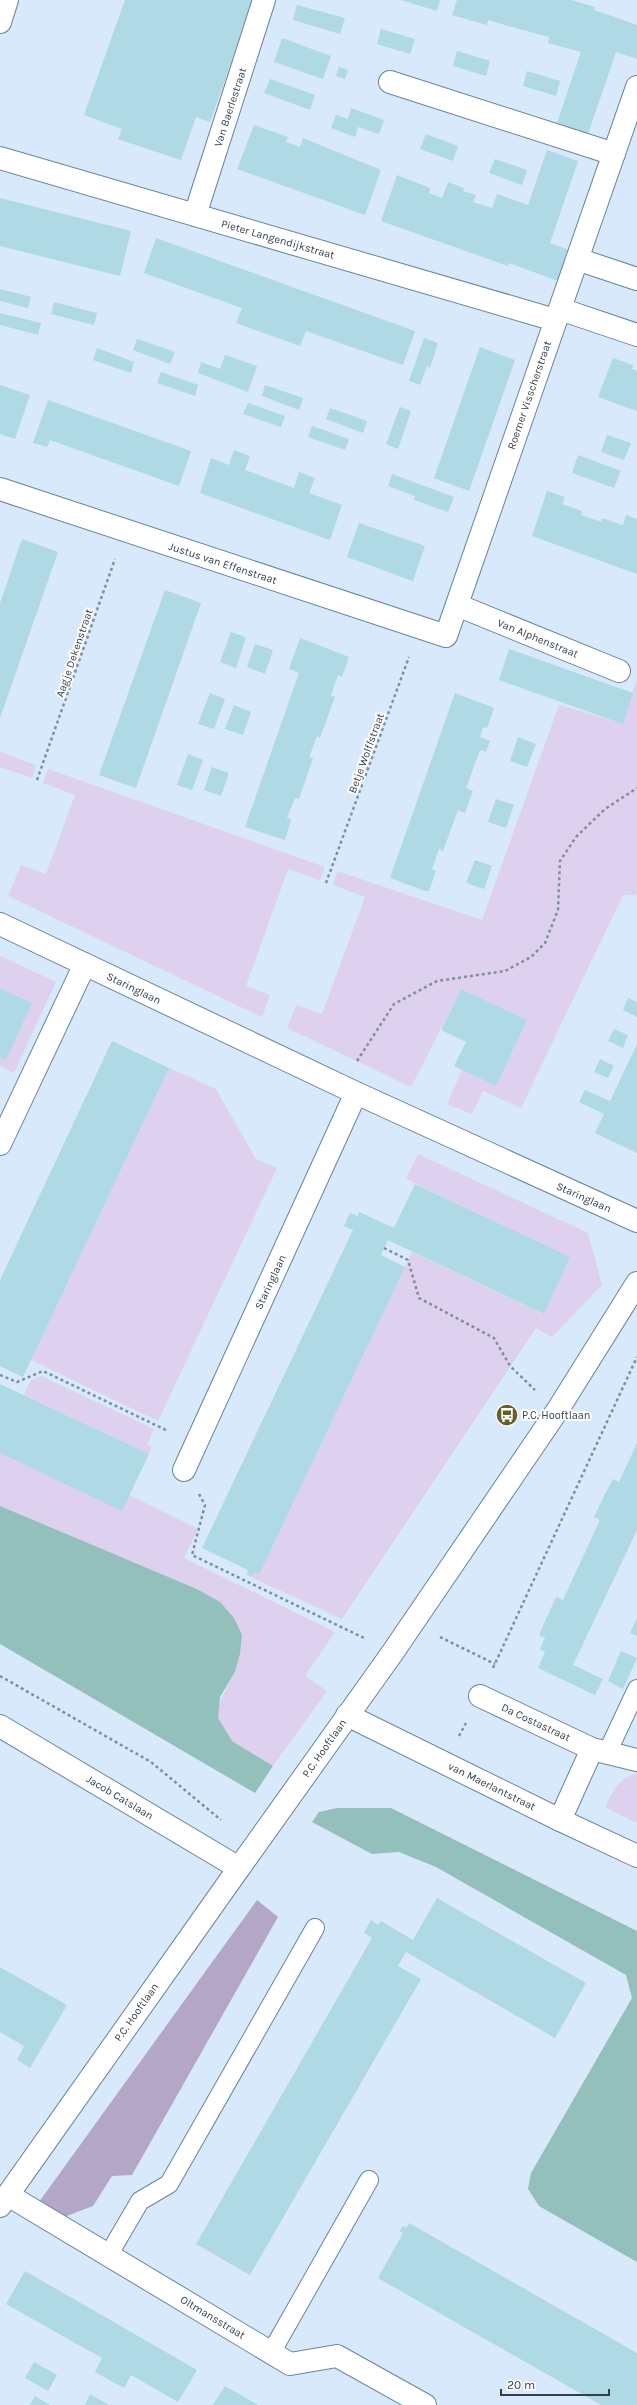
<svg xmlns="http://www.w3.org/2000/svg" width="637" height="2405" font-family="Karla,sans-serif">
	<style>
		.green { fill: #ddd1ef }
		.forest { fill: #b3a6c6 }
		.water { fill: #93c0bb }
		.building { fill: #aed9e5 }
		.lines { fill: none; stroke-linecap: round; stroke-linejoin: round }
		.service-casing { stroke: #68849c; stroke-width: 20 }
		.minor-casing { stroke: #68849c; stroke-width: 24 }
		.tertiary-casing { stroke: #68849c; stroke-width: 24 }
		.path { stroke: #808f9c; stroke-width: 2.5; stroke-dasharray: 3 3; stroke-linecap: butt }
		.service { stroke: #fff; stroke-width: 18 }
		.minor { stroke: #fff; stroke-width: 22 }
		.tertiary { stroke: #fff; stroke-width: 22 }
		.labels { text-anchor: middle; stroke-width: 4; stroke-linejoin: round; paint-order: stroke }
		.street-label { font-size: 11px; fill: #323e48; stroke: #fff }
		.poi-label { font-size: 11px; fill: #323e48; stroke: #fff; text-anchor: start }
	</style>
	<rect width="100%" height="100%" fill="#d7e9fa"/>
	<path class="green" d="M637,679v214l-1,2h-13l-102,213 -38,-17 -11,23 -25,-10 15,-34 34,16 31,-66 -66,-31 -50,98 -124,-59 9,-23 26,9 43,-117 -32,-12 4,-14 145,49 77,-215 63,18z
		M0,752l36,13 -4,13 -32,-11z
		M48,769l277,98 -5,13 -32,-11 -42,117 24,9 -8,22 -254,-121 13,-31 25,9 29,-79 -32,-12z
		M0,956l56,26 -42,91 -14,-7v-9l6,2 26,-56 -32,-15z
		M169,1068l47,21 40,70 21,9 -119,253 -127,-61z
		M418,1154l170,79 14,52 -50,52 -16,-9 -194,291 -91,-42 3,-4 5,2 153,-323 131,62 27,-56 -164,-79z
		M41,1376l113,53 -7,16 5,2 -3,7 -125,-59 7,-15z
		M0,1453l122,57 7,-15 69,34 -14,29 151,74 -30,44 22,15 -54,75c-13,-7 -31,-15 -42,-25 -27,-27 -6,-45 4,-70 5,-11 6,-23 7,-36l-45,-46 -197,-83z
		M637,1773v50l-32,-16c8,-16 14,-29 32,-34z"/>
	<path class="forest" d="M257,1900l21,17 -146,258 -20,1 -19,30 -29,11 -25,-15z"/>
	<path class="water" d="M0,1506l197,83 23,13 14,16 8,17 -2,19 -5,18 -15,25 -2,21 14,23 41,25 -18,27 -255,-149z
		M337,1808h54l246,123v331l-98,-56 -11,-17 3,-16 101,-175 -6,-23 -190,-108 -37,-15 -27,2 -60,-32 7,-10z"/>
	<path class="building" d="M125,0h129l-44,122 -14,-5 -15,43 -63,-21 4,-10 -38,-14z
		M401,0h39l-3,11z
		M457,0h114l24,7 -1,3 43,15v34l-21,-7 -28,82 -31,-11 24,-71 -33,-9 1,-6 -30,-8 -31,-9 -1,5 -35,-10z
		M297,5l48,13 -5,16 -47,-14z
		M381,29l34,10 -5,15 -33,-10z
		M282,38l49,18 -8,23 -49,-17z
		M457,51l33,10 -4,15 -33,-10z
		M339,67l9,3 -3,9 -9,-3z
		M527,71l33,10 -4,15 -33,-10z
		M270,79l45,16 -5,15 -46,-17z
		M351,108l33,12 -5,14 -21,-7 -3,10 -24,-9 5,-13 12,4z
		M254,125l34,12 -2,5 14,5 3,-9 78,32 -16,45 -128,-46z
		M426,134l32,12 -5,15 -33,-12z
		M547,150l31,11 -28,82 22,8 -11,31 -52,-19 -1,3 -127,-45 16,-46 33,13 -1,5 13,5 6,-16 16,6 -1,3 13,4 -3,7 19,6 5,-14 31,11z
		M495,159l32,11 -5,15 -33,-12z
		M0,198l131,33 -11,45 -120,-30z
		M156,238l259,93 -12,34 -97,-34 -6,15 -64,-23 6,-15 -98,-35z
		M0,289l31,8 -3,11 -28,-7z
		M54,302l43,11 -3,12 -43,-11z
		M0,313l41,10 -3,12 -38,-10z
		M424,338l14,5 -8,25 -3,-2 -7,19 -11,-4z
		M137,339l38,13 -5,12 -37,-14z
		M480,347l35,13 -46,131 -35,-13z
		M97,348l37,14 -3,11 -38,-13z
		M225,355l32,11 -9,26 -50,-19 3,-11 19,7z
		M613,358l20,7 -1,4 5,2v40l-39,-14z
		M161,372l37,13 -3,11 -38,-13z
		M0,385l30,10 -15,44 -15,-5z
		M265,385l38,13 -4,12 -37,-14z
		M48,400l143,51 -12,35 -129,-46 -3,7 -14,-4z
		M248,403l37,13 -4,11 -38,-13z
		M400,407l11,4 -13,38 -12,-5z
		M330,408l37,13 -4,12 -37,-14z
		M312,426l37,13 -4,11 -37,-13z
		M607,435l24,8 -7,17 -23,-8z
		M234,450l16,6 -5,14 49,18 5,-16 16,6 -6,15 33,12 -12,35 -130,-47 11,-35 18,7z
		M578,455l43,16 -7,17 -42,-15z
		M392,474l62,23 -6,15 -34,-12 1,-4 -27,-10z
		M547,491l18,6 -3,7 20,7 -1,4 20,7 1,-4 21,7 3,-10 11,4v55l-105,-38z
		M359,523l66,23 -12,35 -66,-24z
		M22,539l36,13 -58,166v-115z
		M165,590l36,13 -65,185 -37,-13z
		M231,632l15,5 -10,31 -16,-6z
		M300,638l49,19 -7,20 -4,-2 -4,11 -3,10 4,1 -15,41 -3,-2 -4,11 -4,10 4,1 -14,41 -4,-1 -8,20 4,1 -6,21 -40,-13 54,-154 -10,-4z
		M255,644l18,6 -8,24 -18,-7z
		M509,649l124,44 -10,31 -124,-44z
		M210,693l15,6 -11,30 -16,-5z
		M455,693l39,15 -7,20 -4,-1 -3,10 10,4 -4,11 -6,-2 -14,38 7,3 -8,22 -7,-3 -15,41 -4,-2 -7,20 4,2 -7,20h-4l-35,-13z
		M234,705l17,7 -8,23 -18,-6z
		M518,737l18,7 -9,23 -17,-6z
		M188,754l15,6 -11,30 -15,-5z
		M212,767l17,6 -8,23 -17,-6z
		M496,799l18,6 -8,23 -18,-6z
		M475,860l17,6 -8,23 -18,-6z
		M0,988l32,15 -26,57 -6,-3z
		M461,989l66,31 -31,66 -42,-20 12,-24 -25,-12z
		M628,998l9,4v15l-14,-7z
		M614,1029l14,6 -5,13 -15,-7z
		M112,1041l57,27 -146,309 -23,-11v-86z
		M637,1044v109l-42,-20 9,-19 -25,-12 6,-12 25,11z
		M600,1059l14,7 -6,12 -14,-6z
		M415,1184l155,73 -26,57 -156,-74 -7,15 24,12 -146,308 -5,-2 -3,4 -4,-3 1,-4 -46,-22 151,-318 -9,-4 6,-13 8,3 1,-4 35,16z
		M0,1384l149,70 -27,57 -122,-58z
		M637,1443v87l-64,135 30,14 -8,16 -57,-27 7,-16 -5,-3 5,-11 -6,-3 17,-38 7,3 37,-80 -6,-3 9,-19 10,-19 6,3z
		M637,1618v18l-7,-3z
		M621,1651l16,7 -14,31 -15,-8z
		M437,1898l149,85 -31,55 -149,-86 -8,14 23,13 -171,296 -54,-31 176,-306 -8,-5 7,-13 7,5 3,-4 32,19z
		M0,1967l67,38 -37,63 -13,-8 7,-14 -24,-14z
		M409,2223l228,130v52h-36l-223,-127 25,-45 -4,-2 4,-5 3,2z
		M25,2271l172,99 -19,32 -47,-27 -7,13 -11,-6 -18,-10 7,-14 -96,-54z
		M34,2362l23,13 -9,16 -23,-13z
		M225,2386l28,16 5,3h-45z
		M90,2394l12,7 7,4h-24z
		M35,2396l15,9h-20z"/>
	<g class="lines">
		<g class="service-casing">
			<path id="service" d="M607,1753l30,-64
				M109,2254l31,-53 29,-17 146,-256
				M271,2353l98,-173"/>
		</g>
		<g class="minor-casing">
			<path id="minor" d="M0,22l7,-22
				M390,82l224,72
				M0,158l555,162
				M195,215l69,-215
				M577,259l60,20
				M560,309l77,26
				M0,489l446,147 191,-549
				M457,605l162,66
				M0,924l356,169 281,128
				M0,1144l85,-180
				M184,1470l172,-377
				M480,1696l112,53 45,11
				M560,1820l32,-71
				M8,2195l282,169 47,-8 88,49
				M0,2206l239,-338"/>
		</g>
		<g class="tertiary-casing">
			<path id="tertiary" d="M347,1715l213,105 77,36
				M0,1726l239,142 154,-216 164,-241 80,-128"/>
		</g>
		<path class="path" d="M37,780l78,-221
			M326,883l83,-226
			M357,1061l37,-57 43,-23 68,-10 26,-14 14,-14 13,-33 2,-49 16,-24 29,-28 32,-21
			M384,1248l24,12 11,38 75,40 16,28 25,24
			M0,1375l17,7 26,-11 125,60
			M199,1494l6,11 -13,50 174,84
			M440,1637l55,27
			M493,1668l144,-311
			M0,1676l151,86 70,58
			M459,1736l7,-13"/>
		<use href="#service" class="service"/>
		<use href="#minor" class="minor"/>
		<use href="#tertiary" class="tertiary"/>
	</g>
	<defs>
		<g id="bus-disc" transform="scale(1.15)"><circle r="9.5" fill="#665f2b" stroke="#fff"/><path d="M-5-6H5V4H4V6H2V4H-2V6H-4V4H-5ZM-3.5-4V0h7V-4ZM-3.5 1.2v1.5H-2V1.2ZM2 1.2v1.5H3.5V1.2Z" fill="#fff"/></g>
	</defs>
	<g fill-rule="evenodd">
		<use href="#bus-disc" x="507" y="1415"/>
	</g>
	<g class="labels">
		<g class="street-label">
			<text transform="translate(230 107) rotate(-72)" y="4">Van Baerlestraat</text>
			<text transform="translate(278 239) rotate(16)" y="4">Pieter Langendijkstraat</text>
			<text transform="translate(529 395) rotate(-71)" y="4">Roemer Visscherstraat</text>
			<text transform="translate(223 563) rotate(18)" y="4">Justus van Effenstraat</text>
			<text transform="translate(538 638) rotate(22)" y="4">Van Alphenstraat</text>
			<text transform="translate(74 653) rotate(-71)" y="4">Aagje Dekenstraat</text>
			<text transform="translate(366 753) rotate(-70)" y="4">Betje Wolffstraat</text>
			<text transform="translate(134 988) rotate(26)" y="4">Staringlaan</text>
			<text transform="translate(584 1197) rotate(24)" y="4">Staringlaan</text>
			<text transform="translate(270 1282) rotate(-65)" y="4">Staringlaan</text>
			<text transform="translate(536 1722) rotate(25)" y="4">Da Costastraat</text>
			<text transform="translate(324 1748) rotate(-55)" y="4">P.C. Hooftlaan</text>
			<text transform="translate(492 1786) rotate(26)" y="4">van Maerlantstraat</text>
			<text transform="translate(120 1797) rotate(31)" y="4">Jacob Catslaan</text>
			<text transform="translate(136 2012) rotate(-55)" y="4">P.C. Hooftlaan</text>
			<text transform="translate(213 2317) rotate(31)" y="4">Oltmansstraat</text>
		</g>
		<g class="poi-label">
			<text x="522" y="1419">P.C. Hooftlaan</text>
		</g>
	</g>
	<path d="M501 2389v6h108v-6" fill="none" stroke="#323e48" stroke-width="2"/>
	<text x="507" y="2389" font-size="12" fill="#323e48" stroke="#ffffff" stroke-width="3" paint-order="stroke">20 m</text>
</svg>
